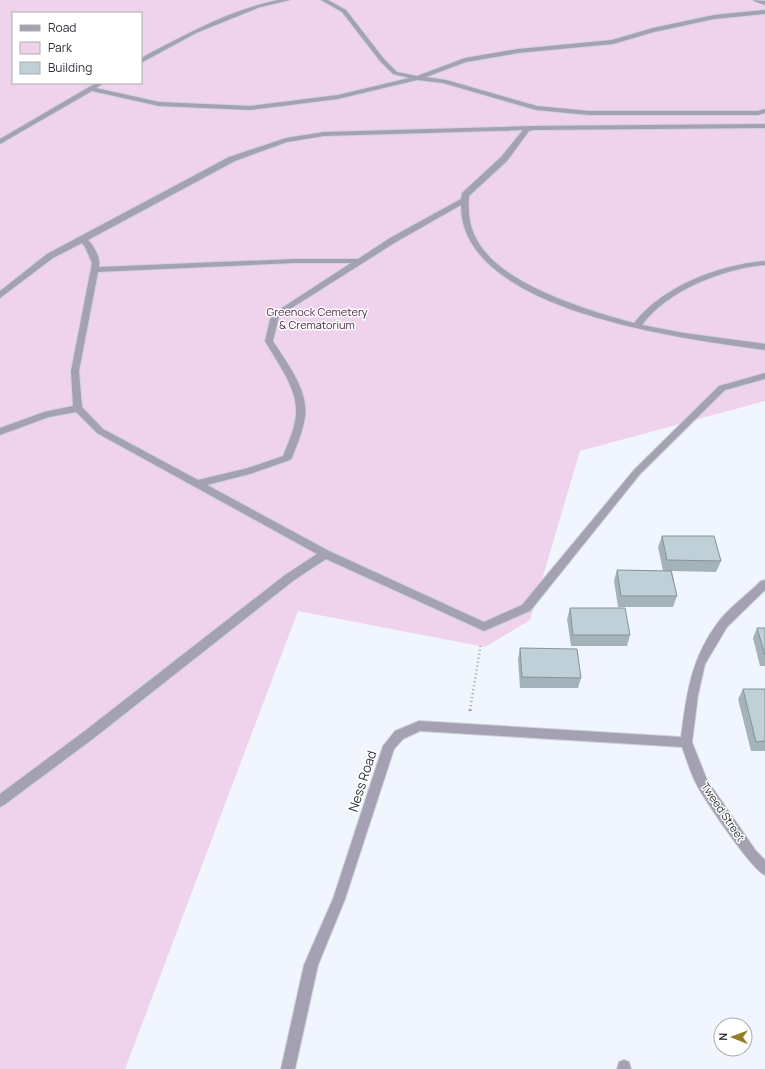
<svg xmlns="http://www.w3.org/2000/svg" width="765" height="1069" font-family="Manrope,sans-serif">
	<style>
		.green { fill: #efd2ec; fill-rule: evenodd }
		.lines { fill: none; stroke-linecap: round; stroke-linejoin: round }
		.minor-casing { stroke: #cdd2da; stroke-width: 2 }
		.path-far1 { stroke: #9ea2a9; stroke-width: 2.5; stroke-dasharray: 1 3; stroke-linecap: butt }
		.path { stroke: #9ea2a9; stroke-width: 3; stroke-dasharray: 1.5 4; stroke-linecap: butt }
		.minor { fill: #a4a1b2; fill-rule: evenodd }
		.wall { fill: #a4b3bb }
		.building { fill: #bfd0d9; stroke: #869298 }
		.labels { text-anchor: middle; stroke-width: 3; stroke-linejoin: round; paint-order: stroke }
		.park-label { font-size: 11px; fill: #481f46; stroke: #fff }
		.street-label { font-size: 11px; fill: #2e3137; stroke: #fff }
		.near-street-label { font-size: 13px; fill: #2e3137; stroke: #fff }
	</style>
	<rect width="100%" height="100%" fill="#f0f5fe"/>
	<path class="green" d="M0,0h765v401l-185,50 -50,169 -45,27 -187,-36 -173,458h-125zM13,13h128v70h-128z"/>
	<g class="lines">
		<g class="minor-casing">
			<path id="minor" d="M278,0h12l-30,7 -64,26 -55,30v-5c44,-23 88,-48 137,-58z
				M321,0h7l18,10 38,49 13,13 20,4 48,-18 53,-9 94,-9 41,-12 61,-13 51,-5v4l-51,5 -60,13 -41,12 -95,9 -52,9 -40,15 20,3 91,26 52,5h169l7,-2v4l-7,2h-169l-53,-5 -93,-27 -26,-3 -79,19 -88,11 -91,-4 -67,-15 -92,53v-5l96,-56h8l-8,5 63,14 91,4 88,-11 71,-17 -16,-4 -13,-13 -38,-49z
				M753,0l12,1v4l-11,-4z
				M765,124v4l-232,2 -4,1 -22,30 -38,35c-1,15 0,31 8,44 24,45 110,70 157,83 29,-37 85,-58 131,-62v4c-42,4 -97,25 -123,60l42,8 81,11v6c-78,-11 -305,-38 -304,-145l-65,37 -117,74 -6,25c13,21 36,49 32,76 -2,14 -8,28 -13,41l-2,2 -40,14 -43,11 122,66 155,71 38,-17 112,-135 85,-84 46,-13v6l-40,11 -85,84 -110,137 -46,20 -158,-72 -33,22 -199,157 -90,67 -4,2v-13l86,-64 199,-155 32,-21 -220,-121 -21,-21 -27,5 -49,18v-7l44,-16 29,-6 -2,-35 21,-108 -7,-16 -3,-4 -29,15 -53,40v-7l47,-37 182,-97 57,-19 38,-6 208,-6zM523,130l-22,27 -39,36 -1,6 -71,39 -32,21h-63l-196,8c2,-9 -5,-21 -11,-27l147,-79 52,-19 37,-6zM295,263h56l-80,52 -6,26c12,21 33,48 31,73 -1,15 -8,29 -13,42l-35,12 -50,12 -95,-51 -21,-22 -3,-36 19,-99z
				M765,580v10l-38,37 -22,37 -7,31 -6,47 15,38 49,71 9,9v15c-13,-5 -58,-72 -67,-88 -7,-12 -11,-27 -16,-40l-262,-16 -17,8 -9,10 -49,150 -27,66 -23,104h-14l23,-104 29,-66 50,-153 12,-15 24,-10 262,16c6,-45 10,-79 38,-116 11,-14 29,-27 42,-40z
				M624,1060l5,2 2,7h-14l2,-7z"/>
		</g>
		<path class="path-far1" d="M470,710l11,-67"/>
		<path class="path" d="M470,711v-2"/>
		<use href="#minor" class="minor"/>
	</g>
	<path class="wall" d="M662,536l59,25 -5,11 -44,-1 5,25 -4,11h-55l-4,-26 3,-11 46,1 -5,-24z
		M570,608l60,27 -3,11h-56l-4,-27z
		M757,628h8v38h-5l-7,-28z
		M520,648l61,30 -3,10h-58l-2,-29z
		M743,689h22v62h-14l-13,-52z"/>
	<path class="building" d="M662,536h52l7,25 -54,-1z
		M617,570l54,1 6,25h-56z
		M570,608h55l5,27h-57z
		M757,628h8v27z
		M520,648l57,1 4,29 -59,-1z
		M743,689h22v52l-9,1z"/>
	<g class="labels">
		<g class="park-label">
			<text x="317" y="316">Greenock Cemetery<tspan x="317" dy="13">&amp; Crematorium</tspan></text>
		</g>
		<g class="street-label">
			<text transform="translate(723 812) rotate(56)" y="4">Tweed Street</text>
		</g>
		<g class="near-street-label">
			<text transform="translate(362 781) rotate(-72)" y="5">Ness Road</text>
		</g>
	</g>
	<rect x="12" y="12" width="130" height="72" fill="#ffffff" stroke="#abadaf"/>
	<rect x="20" y="25" width="20" height="6" fill="#a4a1b2" stroke="#abadaf"/>
	<text x="48" y="32" font-size="12" fill="#2e3137">Road</text>
	<rect x="20" y="42" width="20" height="12" fill="#efd2ec" stroke="#abadaf"/>
	<text x="48" y="52" font-size="12" fill="#2e3137">Park</text>
	<rect x="20" y="62" width="20" height="12" fill="#bfd0d9" stroke="#abadaf"/>
	<text x="48" y="72" font-size="12" fill="#2e3137">Building</text>
	<g transform="translate(733 1037) rotate(271)"><circle r="19" fill="#ffffff" stroke="#abadaf"/>
	<path d="M0-3L7 15L0 10L-7 15Z" fill="#957c23"/>
	<text y="-6" font-size="11" font-weight="bold" text-anchor="middle" fill="#2e3137">N</text>
	</g>
</svg>
